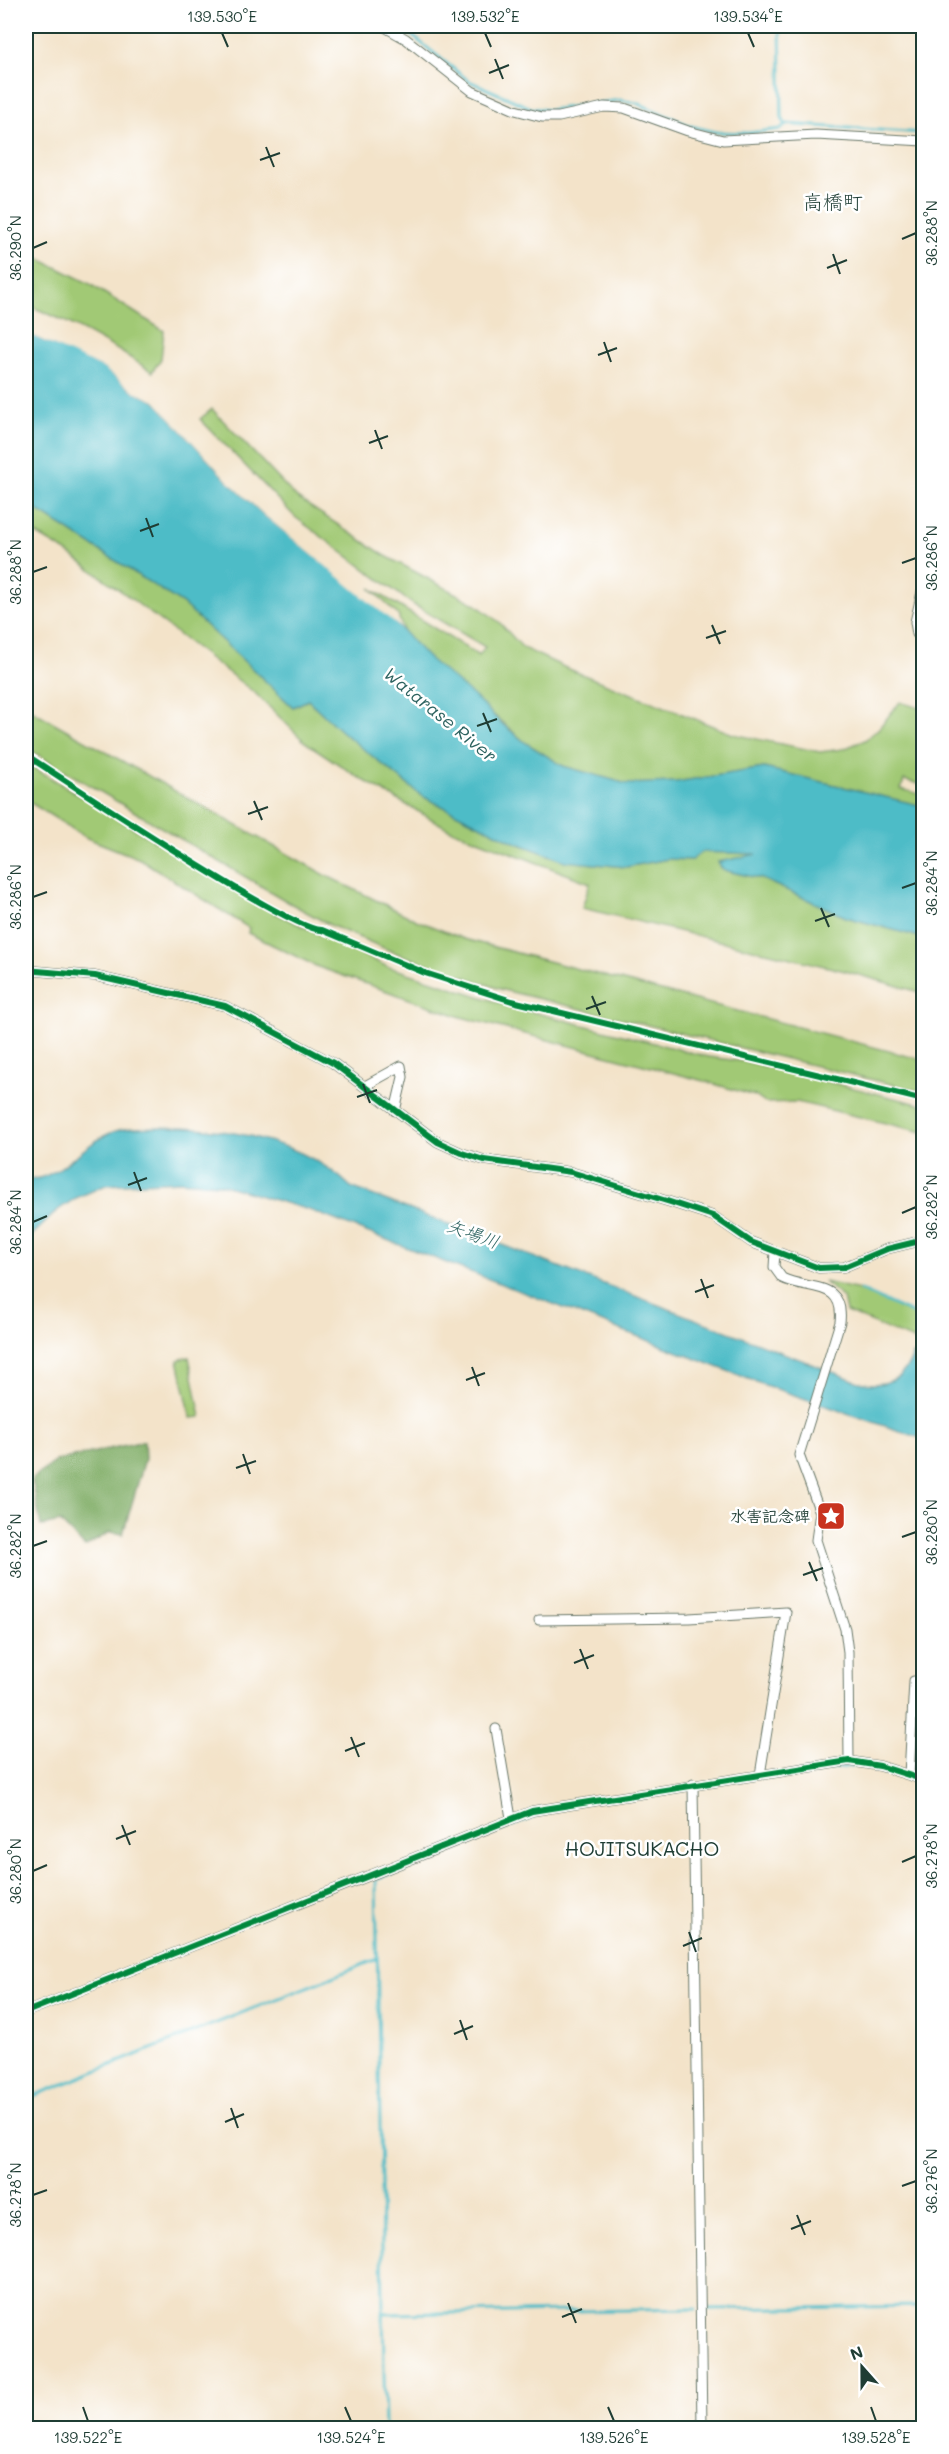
<svg xmlns="http://www.w3.org/2000/svg" width="949" height="2454" font-family="Mali,'Klee One',sans-serif">
	<style>
		.green { fill: #a1c974; stroke: #608354; stroke-width: 1.5 }
		.forest { fill: #80ad66; stroke: #50754d; stroke-width: 1.5 }
		.water { fill: #4ebcc7; stroke: #367c7e; stroke-width: 1.5 }
		.pier { fill: #f3e3c9 }
		.lines { fill: none; stroke-linecap: round; stroke-linejoin: round }
		.stream { stroke: #4ebcc7; stroke-width: 3 }
		.minor-casing { stroke: #697768; stroke-width: 11 }
		.minor { stroke: #fff; stroke-width: 9 }
		.cycleway-casing { stroke: #fff; stroke-width: 10 }
		.cycleway { stroke: #00873e; stroke-width: 6 }
		.ticks { fill: none; stroke: #1f3d34; stroke-width: 2 }
		.labels { text-anchor: middle; stroke-width: 5; stroke-linejoin: round; paint-order: stroke }
		.poi-label { font-size: 16px; font-weight: bold; fill: #1f3d34; stroke: #fff; text-anchor: end }
		.water-label { font-size: 18px; font-style: italic; fill: #2d6360; stroke: #fff }
		.quarter-label { font-size: 20px; fill: #1f3d34; stroke: #fff }
		.neatline { fill: none; stroke: #1f3d34; stroke-width: 2 }
		.ticks-label { font-size: 15px; text-anchor: middle; fill: #1f3d34 }
	</style>
	<rect width="100%" height="100%" fill="#fff"/>
	<filter id="ink" filterUnits="userSpaceOnUse"><feTurbulence type="fractalNoise" baseFrequency=".0167" numOctaves="2"/><feDisplacementMap in="SourceGraphic" scale="12" xChannelSelector="R" yChannelSelector="G"/><feConvolveMatrix kernelMatrix="1 2 1 2 8 2 1 2 1" color-interpolation-filters="sRGB"/></filter>
	<filter id="wash" filterUnits="userSpaceOnUse"><feTurbulence type="fractalNoise" baseFrequency=".008" numOctaves="4" result="noise"/><feDisplacementMap in="SourceGraphic" scale="24" xChannelSelector="R" yChannelSelector="G"/><feGaussianBlur stdDeviation="1.35" result="paint"/><feColorMatrix in="noise" values="0 0 0 0 0 0 0 0 0 0 0 0 0 0 0 0 0 1.4 0 .05"/><feComposite in="paint" operator="in"/></filter>
	<g filter="url(#wash)">
		<rect width="100%" height="100%" fill="#f3e3c9"/>
		<path class="green" d="M26,252l64,32 74,47 -3,28 -9,13c-40,-27 -81,-51 -126,-67z
			M212,409l85,89 87,57 91,49 24,18 24,26 43,20 167,66 87,18 23,-3 22,-9 14,-12 21,-26 23,7v76l-19,-5 -3,9 22,6v11l-159,-38 -88,14 -49,2 -64,-18 -37,-23 -99,-86 -23,-24 -6,-18 -28,-27 109,68 6,-9 -71,-42 -119,-88 -95,-98z
			M26,503l157,101 110,103 15,-7 33,31 81,65 90,45 53,20 61,6 42,-8 23,1 10,-8 61,2 -44,8 5,8 39,9 84,38 77,21v55l-78,-22 -263,-63 8,-25 -141,-54 -91,-52 -53,-35 -50,-49 -130,-99 -60,-43 -39,-23z
			M26,707l299,168 91,45 48,19 459,121v32l-420,-102 -110,-38 -63,-27 -42,-23 -262,-154z
			M26,763l249,150 111,53 127,41 196,50 39,5 175,43v27l-126,-30 -32,1 -10,-7 -51,-15 -243,-64 -143,-50 -70,-34 1,-5 -109,-69 -53,-21 -61,-38z
			M824,1282l36,8 61,27 -4,15 4,1 2,-8v19l-77,-32 -3,-14z
			M189,1357l12,60 -10,1 -13,-58z"/>
		<path class="forest" d="M144,1441l1,18 -22,75 -13,-2 -25,15 -25,-25 -19,4 -9,-47 24,-18z"/>
		<path class="water" d="M26,333l49,21 29,14 31,24 20,9 72,79 37,35 127,103 36,39 47,39 27,27 25,20 37,23 64,18 49,-2 88,-14 159,38v132l-77,-21 -84,-38 -39,-9 -5,-8 39,-8 -56,-2 -9,8 -24,-1 -42,8 -61,-6 -53,-20 -90,-45 -81,-65 -33,-31 -15,7 -110,-103 -157,-101z
			M180,1127c59,3 127,16 171,60l508,195c25,6 46,-2 54,-28l3,1v13l7,3v68l-164,-56 -450,-173 -89,-26 -41,-3 -73,4 -30,13 -18,12 -31,30 -1,-2v-58c36,0 58,-41 93,-50 18,-4 41,-2 61,-3z"/>
		<path class="pier" d="M26,330l51,21 28,15 32,24 20,9 72,78 37,36 127,103 9,13 -138,-114 -37,-35 -72,-79 -20,-9 -32,-24 -77,-35z"/>
		<g class="lines">
			<path class="stream" d="M400,26l69,55 62,27 18,2 71,-10 17,3 54,23 25,6 32,1 33,-4 4,-5 139,9
				M780,26l2,92 3,6
				M860,1290l63,28 -3,14
				M793,1774l59,-8
				M26,2099l351,-140
				M704,2309l220,-3
				M383,2314l312,-5
				M385,2428l-9,-549 165,-65"/>
		</g>
	</g>
	<g filter="url(#ink)">
		<g class="lines">
			<g class="minor-casing">
				<path id="minor" d="M383,26l23,13 66,52 43,19 27,7h17l45,-10 20,1 64,23 35,9 93,-5 108,6
					M917,634l-2,-12 9,-39
					M26,970l69,6 130,30 108,57 105,79 24,11 22,7 87,12 99,30 43,14 38,26 68,26 25,-1 43,-18 37,-9
					M365,1086l36,-20 2,11 -8,34
					M775,1252l-1,15 8,11c25,13 63,1 58,44l-41,133 21,57 -4,28 29,89 3,23 1,109
					M539,1620l150,-2 97,-6 -26,163
					M496,1729l15,89
					M909,1775l5,-94 10,-1
					M693,1784l9,644
					M26,2012l506,-201 317,-50 31,5 44,14"/>
			</g>
			<use href="#minor" class="minor"/>
			<g class="cycleway-casing">
				<path id="cycleway" d="M26,755c40,26 268,178 296,175l103,43 87,28 412,99
					M26,970l69,6 130,30 108,57 105,79 24,11 22,7 87,12 99,30 43,14 38,26 68,26 25,-1 43,-18 37,-9
					M26,2012l506,-201 317,-50 31,5 44,14"/>
			</g>
			<use href="#cycleway" class="cycleway"/>
		</g>
	</g>
	<path class="ticks" d="M222,33l6,14M485,33l6,14M748,33l6,14M495,59l8,20M489,73l20,-8M266,147l8,20M260,160l20,-7M902,239l14,-6M33,248l14,-6M833,254l7,20M827,268l20,-8M604,342l7,20M598,355l19,-7M375,430l7,19M369,443l19,-7M146,518l7,19M140,531l19,-7M902,563l14,-5M33,572l14,-5M712,625l8,19M706,638l20,-7M483,713l8,19M477,726l20,-7M254,801l8,19M248,814l20,-7M902,888l14,-5M33,897l14,-5M821,908l8,19M815,921l20,-7M592,996l8,19M586,1009l20,-7M363,1084l7,19M357,1097l20,-7M134,1172l7,19M128,1185l19,-7M902,1213l14,-6M33,1222l14,-6M701,1279l7,19M695,1292l19,-7M472,1367l7,19M466,1380l19,-7M243,1454l7,20M236,1468l20,-7M902,1537l14,-5M33,1546l14,-5M809,1562l8,19M803,1575l20,-7M580,1649l8,20M574,1663l20,-8M351,1737l8,20M345,1751l20,-8M122,1825l8,20M116,1839l20,-8M902,1862l14,-6M33,1871l14,-6M689,1932l7,20M683,1946l19,-8M460,2020l7,20M454,2034l19,-8M231,2108l7,20M225,2122l19,-8M902,2186l14,-5M33,2195l14,-5M797,2215l8,20M791,2229l20,-8M568,2303l8,20M562,2317l20,-8M83,2407l5,14M345,2407l6,14M608,2407l6,14M871,2407l5,14"/>
	<defs>
		<g id="sight-square" transform="scale(1.5)"><rect x="-9" y="-9" width="18" height="18" rx="4" fill="#c8321e" stroke="#fff"/><path d="M0-6L1.8-2.2L6-1.7L2.9 1.2L3.7 5.4L0 3.3L-3.7 5.4L-2.9 1.2L-6-1.7L-1.8-2.2Z" fill="#fff"/></g>
	</defs>
	<g fill-rule="evenodd">
		<use href="#sight-square" x="831" y="1516"/>
	</g>
	<g class="labels">
		<g class="poi-label">
			<text x="810" y="1522">水害記念碑</text>
		</g>
		<g class="water-label">
			<text transform="translate(440 715) rotate(39)" y="6">Watarase River</text>
			<text transform="translate(473 1234) rotate(20)" y="6">矢場川</text>
		</g>
		<g class="quarter-label">
			<text x="833" y="209">高橋町</text>
			<text x="642" y="1856">HOJITSUKACHO</text>
		</g>
	</g>
	<rect width="949" height="2454" fill="none" stroke="#fff" stroke-width="66"/>
	<g transform="translate(862 2367) rotate(339)" stroke="#ffffff" stroke-width="4.5" paint-order="stroke">
	<path d="M0-4.5L10 22L0 15L-10 22Z" fill="#1f3d34"/>
	<text y="-9" font-size="16" font-weight="bold" text-anchor="middle" fill="#1f3d34">N</text>
	</g>
	<rect x="33" y="33" width="883" height="2388" class="neatline"/>
	<g class="ticks-label">
		<text x="222" y="22">139.530°E</text>
		<text x="485" y="22">139.532°E</text>
		<text x="748" y="22">139.534°E</text>
		<text transform="translate(932 233) rotate(-90)" y="5">36.288°N</text>
		<text transform="translate(16 248) rotate(-90)" y="5">36.290°N</text>
		<text transform="translate(932 558) rotate(-90)" y="5">36.286°N</text>
		<text transform="translate(16 572) rotate(-90)" y="5">36.288°N</text>
		<text transform="translate(932 883) rotate(-90)" y="5">36.284°N</text>
		<text transform="translate(16 897) rotate(-90)" y="5">36.286°N</text>
		<text transform="translate(932 1207) rotate(-90)" y="5">36.282°N</text>
		<text transform="translate(16 1222) rotate(-90)" y="5">36.284°N</text>
		<text transform="translate(932 1532) rotate(-90)" y="5">36.280°N</text>
		<text transform="translate(16 1546) rotate(-90)" y="5">36.282°N</text>
		<text transform="translate(932 1856) rotate(-90)" y="5">36.278°N</text>
		<text transform="translate(16 1871) rotate(-90)" y="5">36.280°N</text>
		<text transform="translate(932 2181) rotate(-90)" y="5">36.276°N</text>
		<text transform="translate(16 2195) rotate(-90)" y="5">36.278°N</text>
		<text x="88" y="2443">139.522°E</text>
		<text x="351" y="2443">139.524°E</text>
		<text x="614" y="2443">139.526°E</text>
		<text x="876" y="2443">139.528°E</text>
	</g>
</svg>
